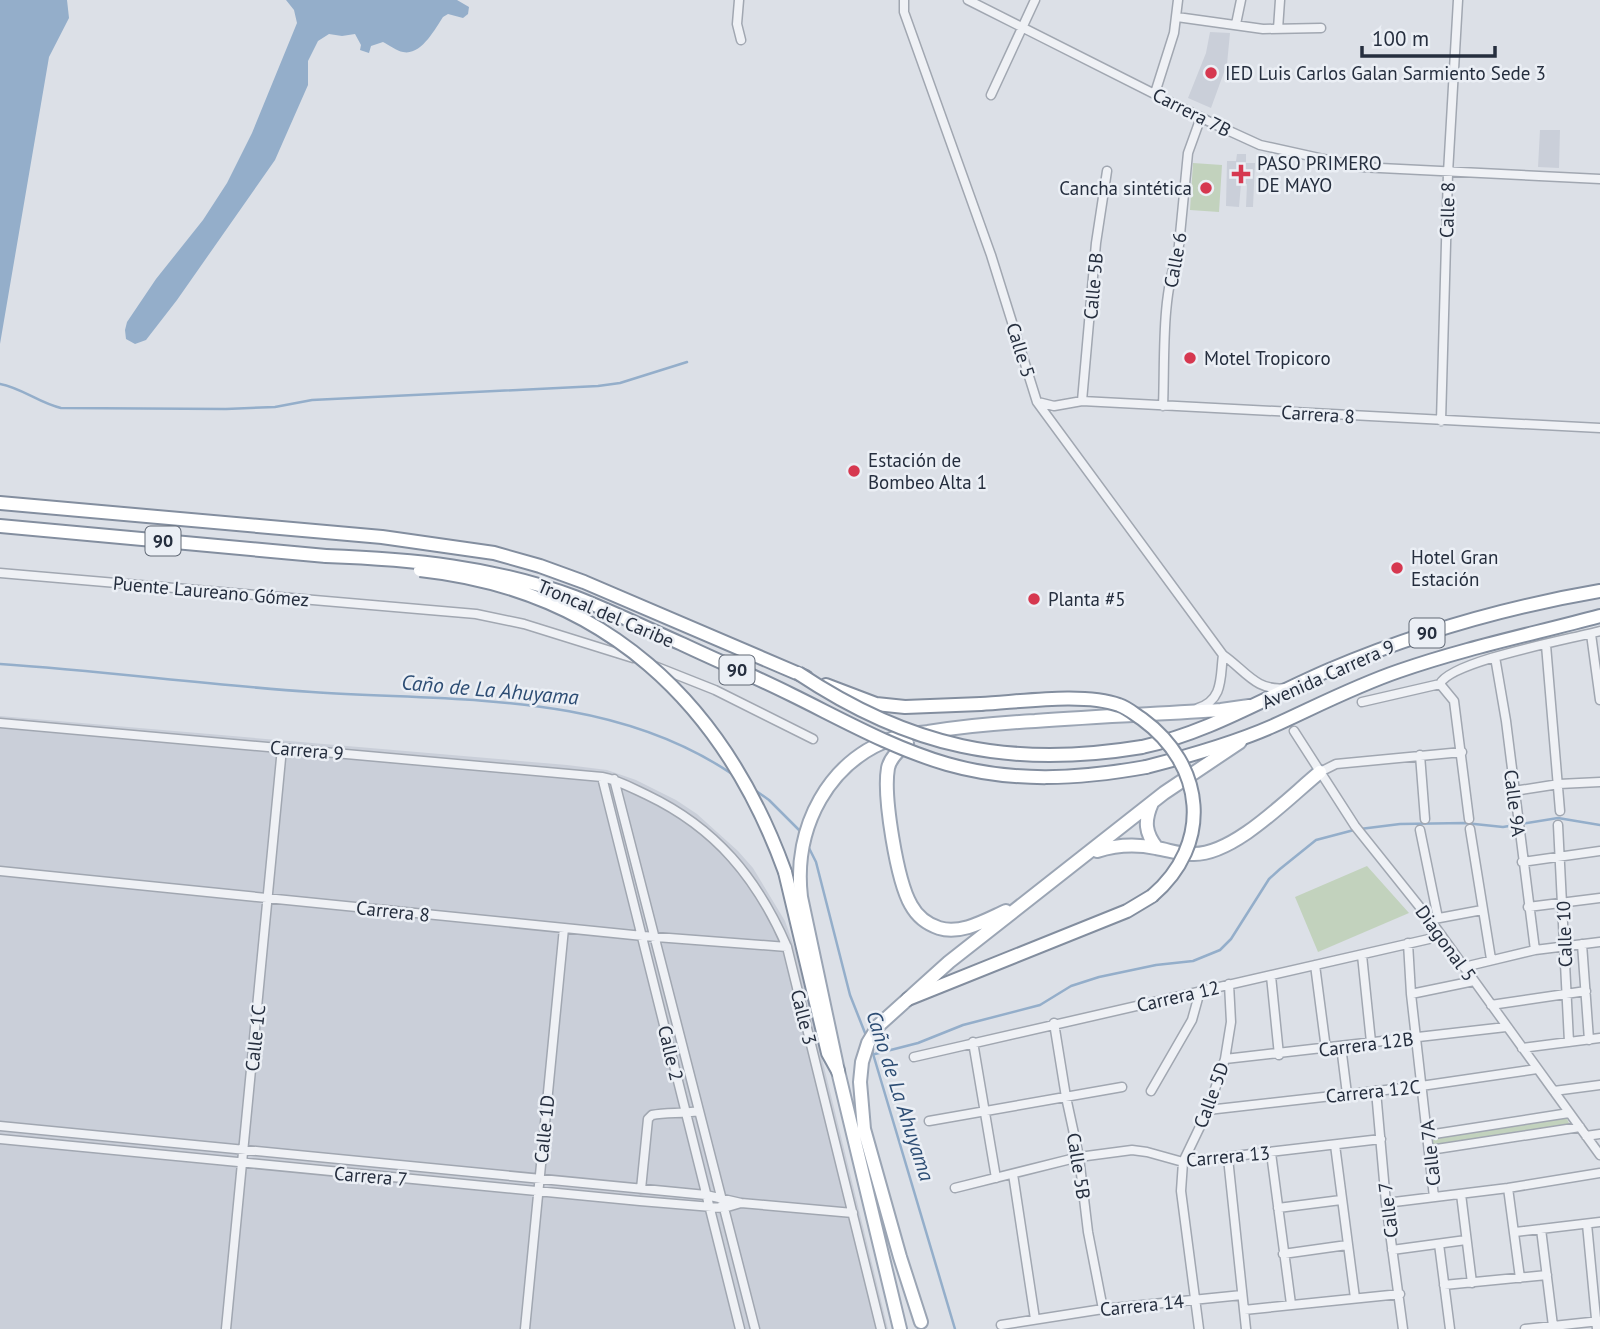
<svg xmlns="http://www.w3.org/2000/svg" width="1600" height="1329" font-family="'PT Sans',sans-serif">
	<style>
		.built { fill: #cacfd9 }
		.green { fill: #c2d2bd }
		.water { fill: #94aeca }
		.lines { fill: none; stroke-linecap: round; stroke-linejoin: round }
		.stream { stroke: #94aeca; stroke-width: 2.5 }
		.minor-casing { stroke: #a1a7b1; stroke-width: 11 }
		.primary-casing { stroke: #9ba5b4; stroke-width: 16 }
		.trunk-casing { stroke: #838e9f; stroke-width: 16 }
		.minor { stroke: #eff1f5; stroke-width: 8 }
		.primary { stroke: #fff; stroke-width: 12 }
		.trunk { stroke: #fff; stroke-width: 12 }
		.trunk-bridge-casing { stroke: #838e9f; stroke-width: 16; stroke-linecap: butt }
		.trunk-bridge { stroke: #fff; stroke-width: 12 }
		.poi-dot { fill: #d63850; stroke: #ebeff5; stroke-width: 2.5 }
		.labels { text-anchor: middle; stroke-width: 5; stroke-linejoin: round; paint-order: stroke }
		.shield { fill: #ebeff5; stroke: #606875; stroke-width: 2 }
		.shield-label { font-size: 18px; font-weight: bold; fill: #252e3e }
		.poi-label { font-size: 19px; fill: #252e3e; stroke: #ebeff5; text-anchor: start }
		.street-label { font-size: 19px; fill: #252e3e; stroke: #ebeff5 }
		.water-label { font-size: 21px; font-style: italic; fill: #2d4d74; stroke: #ebeff5 }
	</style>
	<rect width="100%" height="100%" fill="#dce0e7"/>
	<path class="built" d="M1210,32l20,1 -3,31 -16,44 -23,-10 18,-45z
		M1540,130h20l-1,38 -21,-1z
		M1237,154h9v9h9l-2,44h-7l1,-23h-6l-2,23 -13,-1 1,-45h9z
		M0,716l567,49 40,5 29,10 40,20 21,14 41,37 15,17 32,53 11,31 92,377h-888z"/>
	<path class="green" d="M1193,163l29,2 -3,47 -29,-2z
		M1367,866l42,47 -91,39 -23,-55z
		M1566,1117l4,8 -138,22 -1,-10z"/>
	<path class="water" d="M0,0h67l2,18 -20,39 -49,287z
		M286,0h171l12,7 -1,7 -5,4 -15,-4 -5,3c-8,12 -22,39 -40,35 -6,-1 -14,-7 -20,-10l-12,4 -2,7 -9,-3 1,-5 -6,-11 -13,2 -13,-2 -11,7 -10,20v24l-33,75 -98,140 -31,40 -11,4 -9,-5 -1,-9 2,-8 29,-43 47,-59 24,-37 25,-50 45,-110 -3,-13z"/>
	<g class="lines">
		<path class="stream" d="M0,384c22,4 39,19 61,24l165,1 49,-2 37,-7 286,-14 22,-3 67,-21
			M0,664c104,7 208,21 312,28 143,10 296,-2 420,82
			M752,788l17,12 32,32
			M1360,829l40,-5 65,-1 38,4 55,-9 42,7
			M807,844l9,18 34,133 17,43
			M871,1047l84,282
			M875,1054l43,-11 45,-18 77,-20 31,-19 28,-9 57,-12 37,-4 27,-11 11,-11 38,-60 11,-10 36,-29 38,-10"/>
		<g class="minor-casing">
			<path id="minor" d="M739,0l-2,24 4,16
				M904,0v12l87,243 46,147 186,253c22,15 33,37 63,33
				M968,0l246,124 46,21 100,22 240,12
				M1177,17l86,12 58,-1
				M1236,24l5,-24
				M1278,29l2,-29
				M1155,93l19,-60 4,-33
				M991,95l44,-95
				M1082,401l14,-158 11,-72
				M1038,402l16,4 28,-5 518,27
				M1163,406c2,-44 -2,-111 15,-151l10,-102 13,-36
				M1441,421l7,-248 10,-173
				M0,573l476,41 48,10 109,34
				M1591,634l9,66
				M1546,645l14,166
				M1495,657l11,64 29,229
				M652,665l63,25 98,49
				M1362,702l78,-18
				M1198,708c26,-8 22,-32 25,-53
				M0,723l602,54c16,3 30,11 45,18 69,33 110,83 140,152l94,382
				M1294,731l61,95 76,95 169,234
				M1420,755l5,64
				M1320,772l16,-8 126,-12
				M602,777l138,552
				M614,779l141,550
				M1514,791l45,-7 41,-2
				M1469,819l-15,-118 -14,-17c10,-23 131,-45 160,-53
				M1558,825l11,217
				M1470,829l21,130
				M1420,830l18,88
				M1522,862l78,-11
				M0,871l643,65 144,11
				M1528,907l72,-9
				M1434,919l48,-9
				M1408,943l3,51 23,203
				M1582,944l7,96
				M1362,955l9,87
				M1315,965l11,84
				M1464,967l71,-17 65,-8
				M1271,976l8,79
				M1411,994l63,-13
				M1491,1005l95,-14
				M1054,1023l12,74 13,60 9,75 15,77
				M973,1042l23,136
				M1341,1046l6,48
				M1522,1048l78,-10
				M914,1057l528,-121
				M1225,1059l281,-32
				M1151,1091l41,-71 8,-29
				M1376,1091l10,112 17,126
				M1554,1091l46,-6
				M1208,1110l213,-24 116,-17
				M929,1121l193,-34
				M0,1126l706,69 35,8 112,10
				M1428,1135l141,-22
				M1586,1136l14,-2
				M0,1139l640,62 84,7 17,-5
				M1335,1145l20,153
				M1430,1150l150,-23
				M1271,1153l20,151
				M1228,1158l18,171
				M1013,1174l22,145
				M955,1188l124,-31 53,-7 15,2 36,10 198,-23
				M1508,1188l12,90
				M641,1189l7,-70 4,-4c15,-3 31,-1 46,-4
				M1461,1194l11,89
				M1386,1203l122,-15 92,-15
				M1278,1208l63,-8
				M1587,1224l10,105
				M1541,1229l12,97
				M1515,1232l85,-10
				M1439,1244l11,85
				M1392,1250l74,-10
				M1283,1254l64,-9
				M1444,1285l103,-10
				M1244,1310l156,-16
				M1001,1325l102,-16 139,-14
				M226,1329l56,-581
				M525,1329l39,-401
				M1199,1329l-18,-138 2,-29 25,-52 17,-51 6,-37 -2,-38
				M1525,1329l75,-8"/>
		</g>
		<g class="primary-casing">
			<path id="primary" d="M907,743c-8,7 -17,15 -19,25 -5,28 9,113 23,137 6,11 16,19 28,23 22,7 47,-8 67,-17
				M1152,803c-8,18 -7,30 5,45
				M1097,851c19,-6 39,-7 59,-3 13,2 25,7 38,6 41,0 94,-56 126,-82
				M921,1322l-21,-65 -36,-128 -4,-47 2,-20 6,-19 11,-18 70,-63 215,-169 76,-51
				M900,1329l-62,-258 -37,-174c-8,-69 27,-138 96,-160 10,-3 21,-4 31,-5 36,-6 71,-9 107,-11 62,-5 124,-7 186,-11l28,-4"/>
		</g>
		<g class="trunk-casing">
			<path id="trunk" d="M0,503l382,34 112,16 46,13 44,16 222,95
				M0,526l326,30
				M826,685l50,19 29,3 76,-3
				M1142,747c68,-15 124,-50 187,-77 87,-37 177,-63 271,-79
				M1146,767c43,-11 86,-23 127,-41 42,-19 82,-40 126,-55 66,-23 134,-37 201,-55
				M785,872l43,181 10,18
				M908,999l219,-88 25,-15"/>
		</g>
		<use href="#minor" class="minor"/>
		<use href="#primary" class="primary"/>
		<use href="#trunk" class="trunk"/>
		<g class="trunk-bridge-casing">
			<path id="trunk-bridge" d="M326,556c85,3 169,11 249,41 36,14 71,31 107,47 36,17 74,33 110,51 51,25 100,53 155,69 66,19 132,15 199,3
				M420,570c184,20 303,131 365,302
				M798,673c111,74 211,96 344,74
				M981,704c38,-2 103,-12 138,1 9,3 15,9 23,14 63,46 71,125 10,177"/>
		</g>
		<use href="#trunk-bridge" class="trunk-bridge"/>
	</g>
	<g class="poi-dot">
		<circle cx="1211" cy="73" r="7"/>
		<path d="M1237.5 163.5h7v7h7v7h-7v7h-7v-7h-7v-7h7z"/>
		<circle cx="1206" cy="188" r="7"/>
		<circle cx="1190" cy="358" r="7"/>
		<circle cx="854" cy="471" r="7"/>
		<circle cx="1397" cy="568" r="7"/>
		<circle cx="1034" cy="599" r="7"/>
	</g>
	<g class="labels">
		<g class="shield">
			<rect x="145.5" y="526.5" width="35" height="29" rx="5"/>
			<rect x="1409.5" y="618.5" width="35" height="29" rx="5"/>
			<rect x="719.5" y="655.5" width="35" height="29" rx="5"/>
		</g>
		<g class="shield-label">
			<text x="163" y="547">90</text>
			<text x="1427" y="639">90</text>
			<text x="737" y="676">90</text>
		</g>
		<g class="poi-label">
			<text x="1225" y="80">IED Luis Carlos Galan Sarmiento Sede 3</text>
			<text x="1257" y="170">PASO PRIMERO<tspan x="1257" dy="22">DE MAYO</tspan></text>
			<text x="1192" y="195" text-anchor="end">Cancha sintética</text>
			<text x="1204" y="365">Motel Tropicoro</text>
			<text x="868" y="467">Estación de<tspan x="868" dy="22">Bombeo Alta 1</tspan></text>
			<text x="1411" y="564">Hotel Gran<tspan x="1411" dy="22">Estación</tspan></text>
			<text x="1048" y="606">Planta #5</text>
		</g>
		<g class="street-label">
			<text transform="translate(1192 112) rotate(27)" y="7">Carrera 7B</text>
			<text transform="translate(1447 210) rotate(-88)" y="7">Calle 8</text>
			<text transform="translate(1175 260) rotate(-80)" y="7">Calle 6</text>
			<text transform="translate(1093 286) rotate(-85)" y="7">Calle 5B</text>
			<text transform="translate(1021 350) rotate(73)" y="7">Calle 5</text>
			<text transform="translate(1318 414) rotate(4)" y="7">Carrera 8</text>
			<text transform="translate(211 591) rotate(5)" y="7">Puente Laureano Gómez</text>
			<text transform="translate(606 613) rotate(23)" y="7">Troncal del Caribe</text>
			<text transform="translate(1328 674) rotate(-24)" y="7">Avenida Carrera 9</text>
			<text transform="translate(307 750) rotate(5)" y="7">Carrera 9</text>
			<text transform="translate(1515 803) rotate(83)" y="7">Calle 9A</text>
			<text transform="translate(393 911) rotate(6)" y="7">Carrera 8</text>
			<text transform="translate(1564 934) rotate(-92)" y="7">Calle 10</text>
			<text transform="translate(1446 943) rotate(54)" y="7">Diagonal 5</text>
			<text transform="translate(1178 996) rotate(-13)" y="7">Carrera 12</text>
			<text transform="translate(804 1017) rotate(76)" y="7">Calle 3</text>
			<text transform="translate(255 1038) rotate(-84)" y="7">Calle 1C</text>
			<text transform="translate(1366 1044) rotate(-7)" y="7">Carrera 12B</text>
			<text transform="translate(671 1053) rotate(77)" y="7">Calle 2</text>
			<text transform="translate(1373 1091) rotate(-6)" y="7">Carrera 12C</text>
			<text transform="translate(1211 1095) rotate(-70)" y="7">Calle 5D</text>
			<text transform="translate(544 1129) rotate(-84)" y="7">Calle 1D</text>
			<text transform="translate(1430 1153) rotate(-96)" y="7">Calle 7A</text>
			<text transform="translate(1228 1156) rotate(-5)" y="7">Carrera 13</text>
			<text transform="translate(1079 1166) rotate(81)" y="7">Calle 5B</text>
			<text transform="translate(371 1176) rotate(5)" y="7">Carrera 7</text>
			<text transform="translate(1388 1210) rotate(-97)" y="7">Calle 7</text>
			<text transform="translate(1142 1305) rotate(-6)" y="7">Carrera 14</text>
		</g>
		<g class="water-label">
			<text transform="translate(490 690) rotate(5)" y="7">Caño de La Ahuyama</text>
			<text transform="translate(900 1096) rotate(72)" y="7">Caño de La Ahuyama</text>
		</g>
	</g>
	<path d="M1362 46v10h133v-10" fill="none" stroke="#252e3e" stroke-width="3.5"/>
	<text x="1372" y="46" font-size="21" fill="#252e3e" stroke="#ebeff5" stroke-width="5" paint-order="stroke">100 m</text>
</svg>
